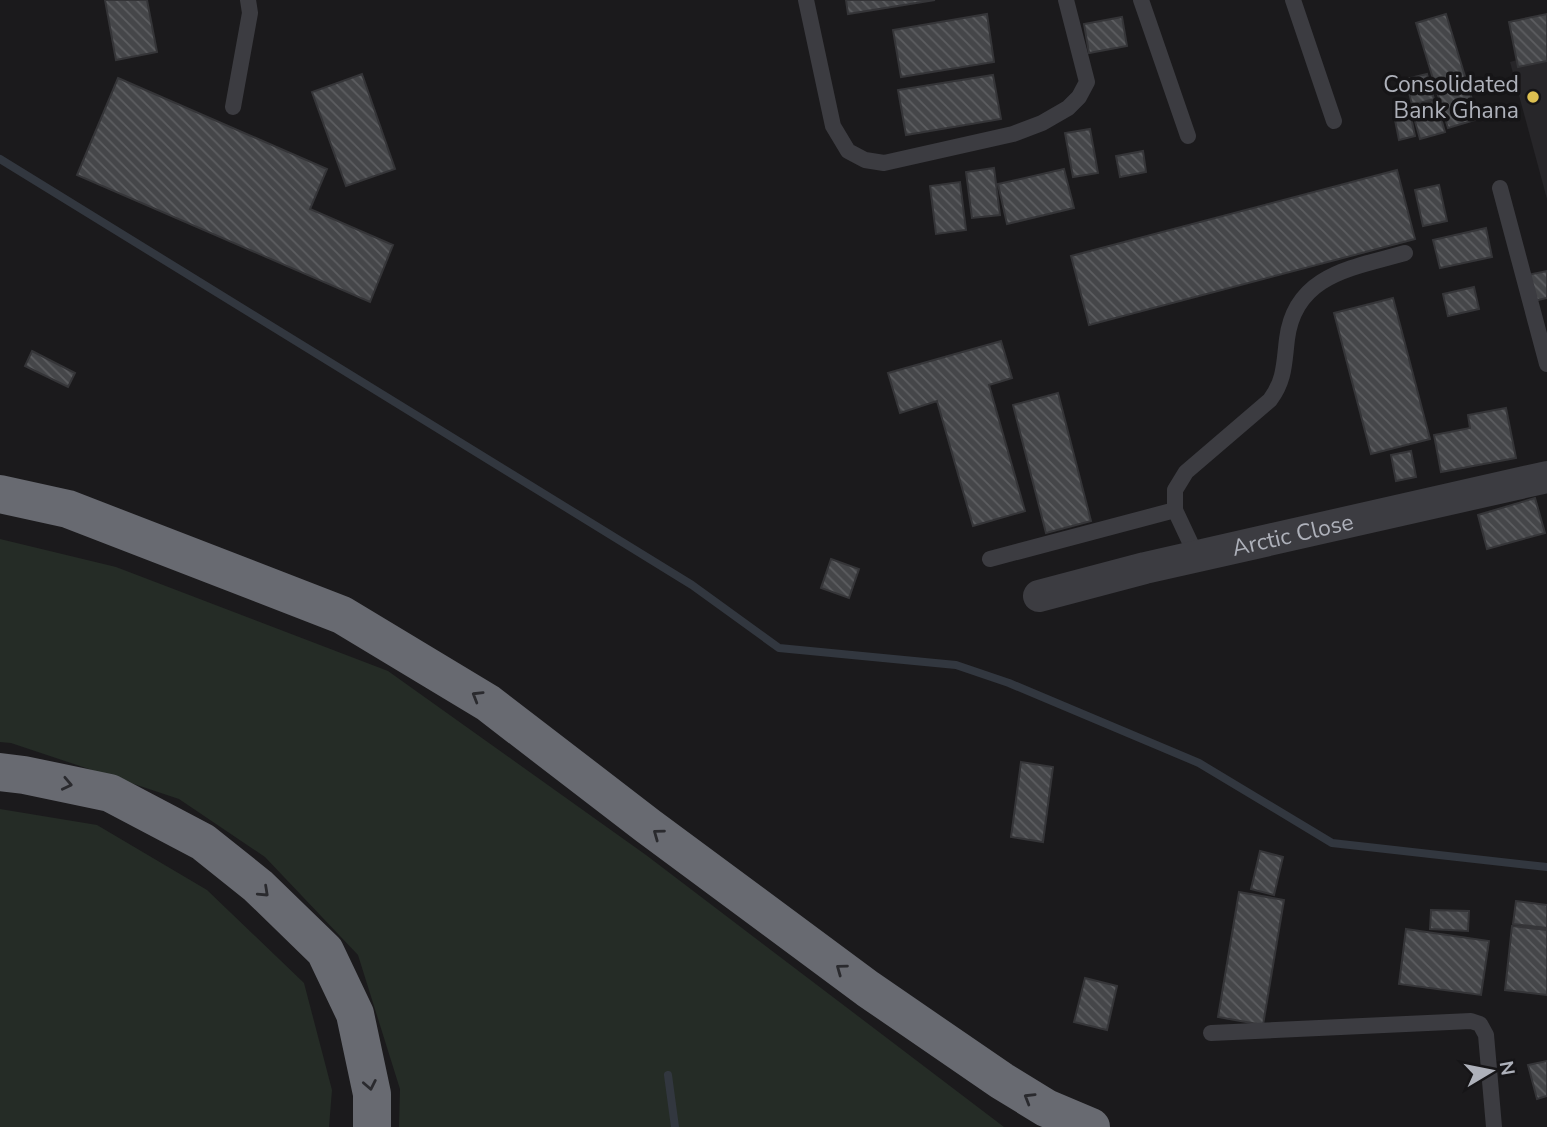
<svg xmlns="http://www.w3.org/2000/svg" width="1547" height="1127" font-family="'Nunito Sans',sans-serif">
	<style>
		.built { fill: #272629 }
		.grass { fill: #252c26 }
		.lines { fill: none; stroke-linecap: round; stroke-linejoin: round }
		.stream { stroke: #32373f; stroke-width: 8 }
		.building { fill: url(#building-back-hatch); stroke: #353538; stroke-width: 2 }
		.lane { stroke: #3c3c41; stroke-width: 16 }
		.street { stroke: #3c3c41; stroke-width: 32 }
		.highway { stroke: #686a71; stroke-width: 38 }
		.oneway { stroke: #2a2a2e }
		.poi-dot { fill: #dec051; stroke: #161517; stroke-width: 2.5 }
		.labels { text-anchor: middle; stroke-width: 7; stroke-linejoin: round; paint-order: stroke }
		.poi-label { font-size: 23px; fill: #aeb1ba; stroke: #161517; text-anchor: end }
		.street-label { font-size: 23px; fill: #aeb1ba; stroke: #161517 }
	</style>
	<defs>
		<pattern id="building-back-hatch" width="6" height="6" patternUnits="userSpaceOnUse" patternTransform="scale(1.75)"><rect width="6" height="6" fill="#454649"/><path d="M-1 5l2 2M0 0l6 6M5-1l2 2" fill="none" stroke="#5d5e61"/></pattern>
	</defs>
	<rect width="100%" height="100%" fill="#1b1a1c"/>
	<path class="built" d="M1547,51v148l-37,-137z"/>
	<path class="grass" d="M0,539l116,28 272,104 258,184 358,272h-605l1,-38 -42,-134 -93,-98 -86,-58 -168,-56 -11,-1z
		M0,809l97,16 110,65 97,93 28,107 -3,37h-329z"/>
	<g class="lines">
		<path class="stream" d="M0,159l692,426 87,63 177,17 53,18 190,80 133,80 215,24
			M668,1075l7,52"/>
	</g>
	<path class="building" d="M105,0h42l10,52 -41,8z
		M846,0h89l-87,14z
		M987,14l7,48 -93,15 -8,-47z
		M1446,14l32,105 -30,9 -32,-105z
		M1547,14v47l-29,6 -9,-45z
		M1122,17l5,29 -38,7 -5,-29z
		M362,74l33,95 -49,17 -34,-94z
		M1427,74l7,25 -22,6 -6,-26z
		M993,75l8,44 -95,16 -8,-45z
		M118,78l209,91 -17,40 83,36 -23,57 -293,-127z
		M1436,101l9,31 -25,7 -9,-32z
		M1409,107l6,29 -16,4 -6,-30z
		M1090,129l8,44 -25,4 -8,-44z
		M1143,151l3,21 -26,5 -4,-21z
		M994,168l6,47 -28,3 -6,-46z
		M1064,169l10,39 -67,16 -9,-40z
		M1397,170l18,69 -326,86 -18,-69z
		M960,182l6,48 -30,4 -6,-48z
		M1439,185l8,36 -24,5 -8,-36z
		M1486,228l6,29 -52,11 -7,-28z
		M1547,271v27l-18,4 -6,-26z
		M1474,287l5,22 -31,7 -5,-22z
		M1393,298l37,141 -59,15 -37,-141z
		M1001,341l11,37 -23,7 36,126 -52,15 -36,-125 -37,12 -12,-40z
		M32,351l43,22 -7,14 -43,-21z
		M1058,393l33,128 -45,12 -33,-128z
		M1506,408l10,50 -75,14 -7,-37 36,-7 -2,-13z
		M1411,451l5,26 -20,4 -5,-26z
		M1535,498l10,35 -58,16 -9,-34z
		M831,559l28,10 -10,29 -28,-10z
		M1021,762l32,5 -10,75 -32,-5z
		M1260,851l23,6 -9,38 -23,-6z
		M1239,892l45,8 -21,125 -45,-8z
		M1516,901l31,4v23l-34,-4z
		M1431,910l38,1 -1,20 -38,-2z
		M1512,926l35,4v65l-42,-5z
		M1406,929l83,12 -8,54 -82,-11z
		M1085,978l32,8 -10,44 -33,-8z
		M1547,1061v35l-10,3 -9,-34z"/>
	<g class="lines">
		<path class="lane" d="M806,0l27,126 15,25 17,9 19,3 129,-29 29,-11 26,-15 11,-11 8,-15 -21,-82
			M1141,0l47,136
			M1293,0l41,121
			M233,107l17,-94 -2,-13
			M1500,188l47,176
			M1197,557l-22,-47v-20l11,-18 84,-72c15,-20 14,-37 17,-61 8,-65 66,-71 118,-86
			M990,559l185,-49
			M1211,1033l260,-12 9,3 6,11 8,92"/>
		<path class="street" id="s1" d="M1039,596l106,-28 402,-91"/>
		<path class="highway" d="M0,494l68,15 274,106 146,88 160,123 220,163 134,92 44,27 45,19
			M0,772l24,3 86,18 93,49 55,44 67,65 30,63 17,80v33"/>
	</g>
	<defs><path id="oneway-chevron" d="M-2-3.5L2.5 0L-2 3.5" fill="none" stroke-width="1.6" stroke-linecap="round" stroke-linejoin="round" transform="scale(1.75)"/></defs>
	<g class="oneway">
		<use href="#oneway-chevron" transform="translate(477 696) rotate(-149)"/>
		<use href="#oneway-chevron" transform="translate(67 784) rotate(12)"/>
		<use href="#oneway-chevron" transform="translate(658 834) rotate(-144)"/>
		<use href="#oneway-chevron" transform="translate(264 892) rotate(43)"/>
		<use href="#oneway-chevron" transform="translate(841 969) rotate(-144)"/>
		<use href="#oneway-chevron" transform="translate(370 1085) rotate(79)"/>
		<use href="#oneway-chevron" transform="translate(1029 1098) rotate(-149)"/>
	</g>
	<circle class="poi-dot" cx="1533" cy="97" r="7"/>
	<g class="labels">
		<g class="poi-label">
			<text x="1519" y="92">Consolidated<tspan x="1519" dy="26">Bank Ghana</tspan></text>
		</g>
		<g class="street-label">
			<text dy="8" stroke="none"><textPath href="#s1" startOffset="261">Arctic Close</textPath></text>
		</g>
	</g>
	<g transform="translate(1491 1071) rotate(80)" stroke="#161517" stroke-width="5" paint-order="stroke">
	<path d="M0-5L12 26L0 18L-12 26Z" fill="#aeb1ba"/>
	<text y="-10" font-size="19" font-weight="bold" text-anchor="middle" fill="#aeb1ba">N</text>
	</g>
</svg>
